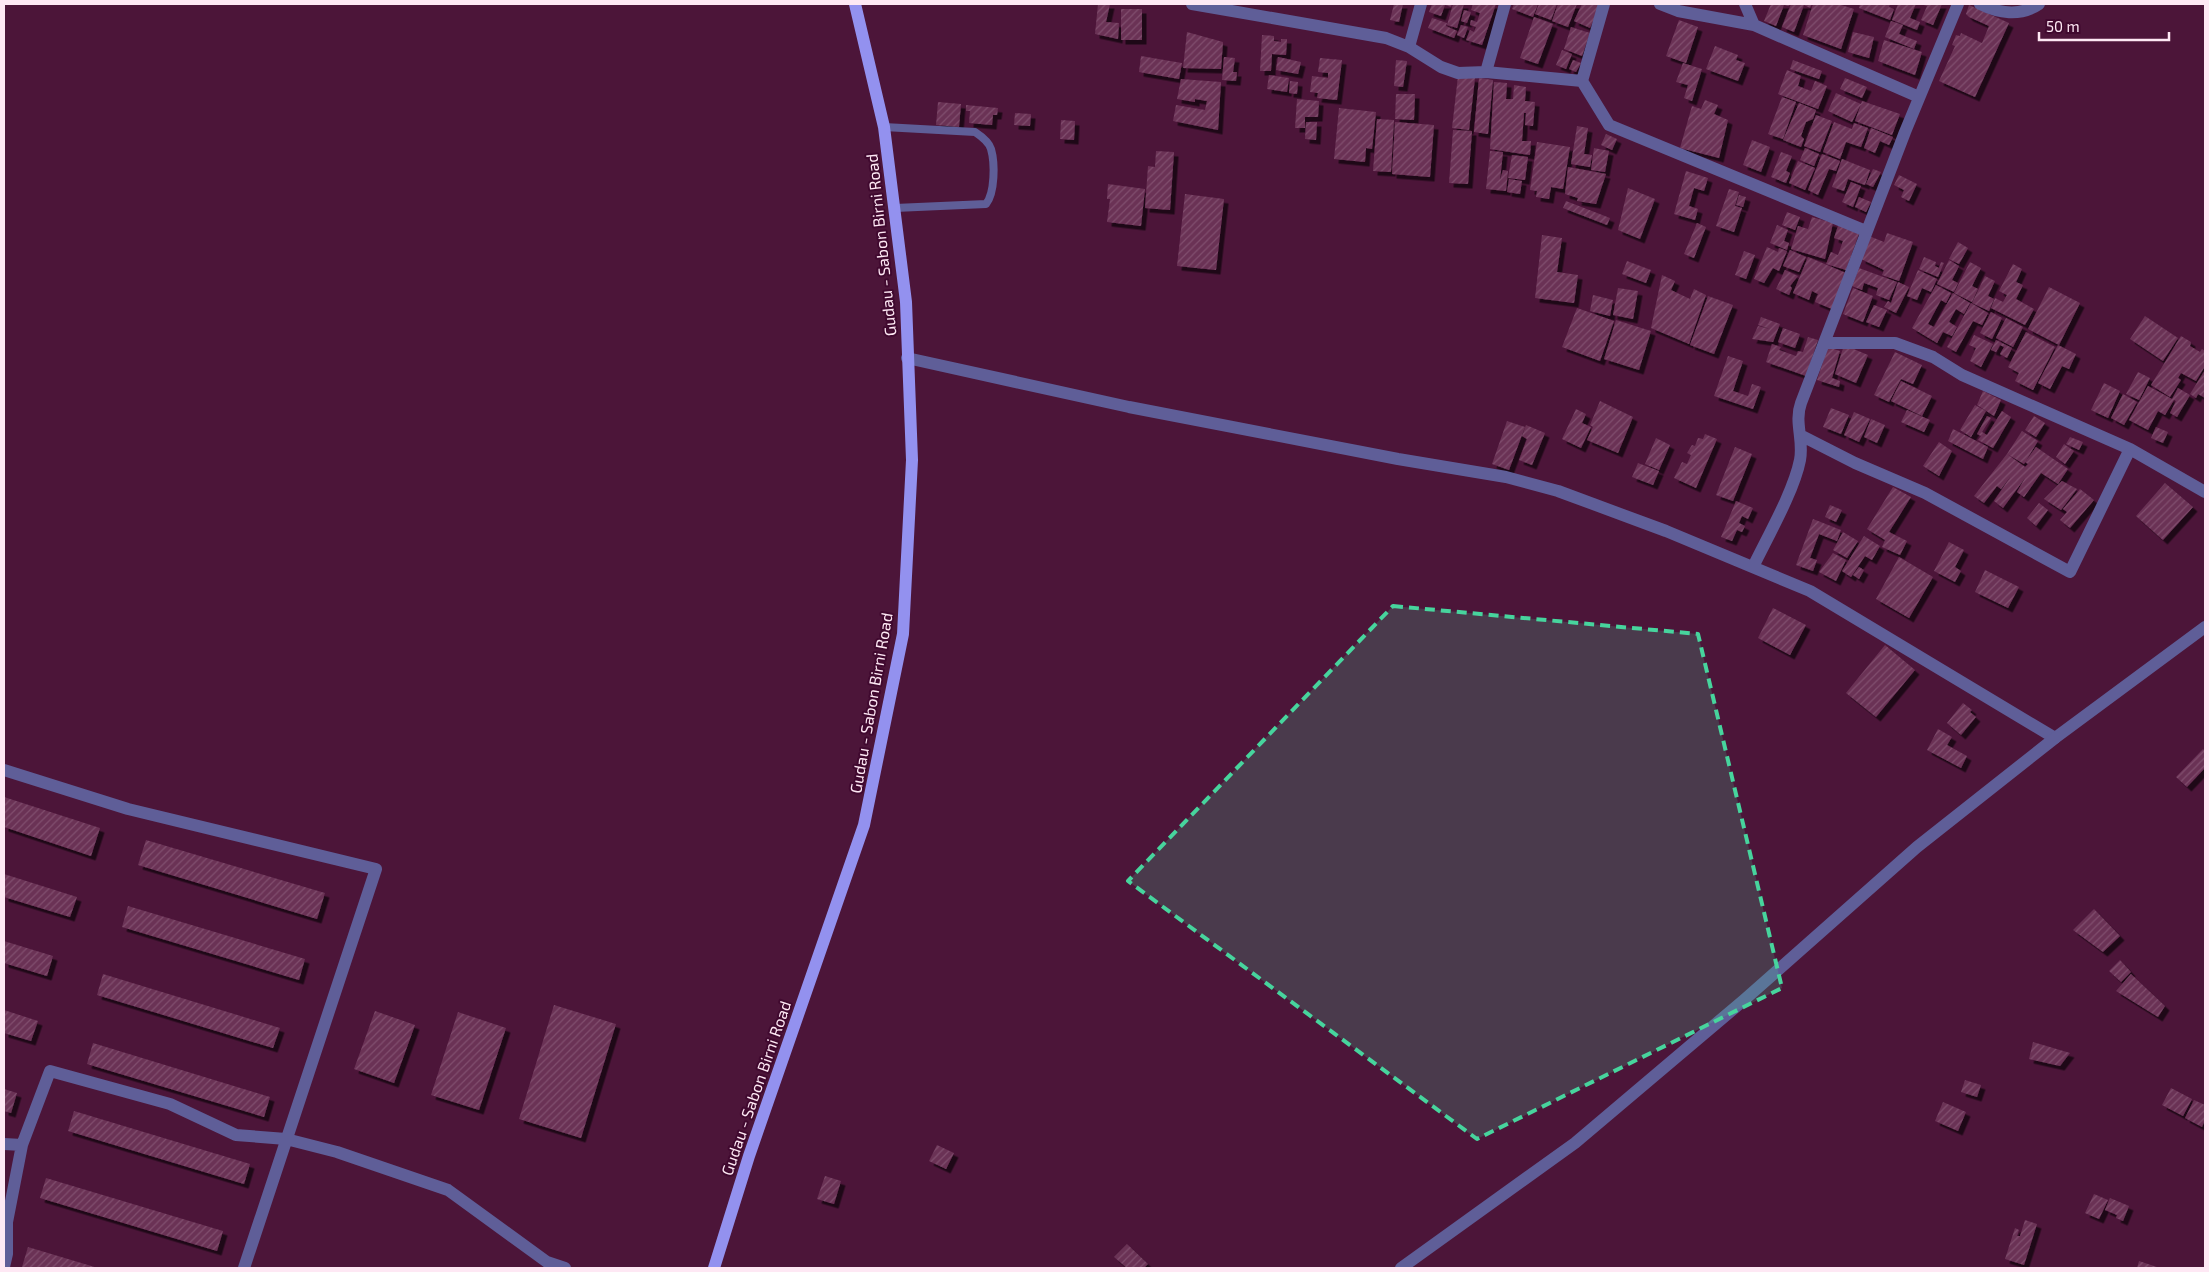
<svg xmlns="http://www.w3.org/2000/svg" width="2209" height="1272" font-family="'Exo 2',sans-serif">
	<style>
		.building { fill: url(#building-hatch); filter: url(#shadow) }
		.lines { fill: none; stroke-linecap: round; stroke-linejoin: round }
		.service { stroke: #5f5e98; stroke-width: 8 }
		.minor { stroke: #5f5e98; stroke-width: 12 }
		.tertiary { stroke: #5f5e98; stroke-width: 12 }
		.primary { stroke: #9391ef; stroke-width: 12 }
		.marked { fill: #47d49d; fill-opacity: 0.2; stroke: #47d49d; stroke-width: 4; stroke-dasharray: 10 6; stroke-linejoin: round }
		.labels { text-anchor: middle; stroke-width: 4; stroke-linejoin: round; paint-order: stroke }
		.street-label { font-size: 16px; fill: #fee8f4; stroke: #40092f }
	</style>
	<defs>
		<pattern id="building-hatch" width="6" height="6" patternUnits="userSpaceOnUse" patternTransform="scale(1.25)"><rect width="6" height="6" fill="#6a3155"/><path d="M-1 1l2-2M0 6l6-6M5 7l2-2" fill="none" stroke="#804f6e"/></pattern>
		<filter id="shadow"><feDropShadow dx="4.5" dy="4.5" stdDeviation="0" flood-color="#0009"/></filter>
	</defs>
	<rect width="100%" height="100%" fill="#4c1539"/>
	<path class="building" d="M1098,4h12l-4,18 13,1 -1,16 -23,-5z
		M1394,4h9l-4,18 -9,-2z
		M1432,4h20l-1,3 -6,-2 -4,11 -12,-4z
		M1453,4h11l-7,24 -10,-3z
		M1473,4h23l-14,41 -16,-5 4,-10 4,2 2,-5 -6,-2 1,-5 6,2 3,-9 -9,-3z
		M1514,4h24l-5,13 -21,-8z
		M1539,4h18l-6,16 -16,-6z
		M1558,4h19l-9,23 -16,-6z
		M1582,4h19l-11,24 -16,-7z
		M1771,4h19l-1,2 -5,-1 -8,21 -12,-5z
		M1791,4h21l-2,4 -6,-3 -10,27 -12,-5z
		M1813,4h25l16,5 -13,40 -38,-14z
		M1860,4h30l-1,3 5,2 -4,11 -31,-12z
		M1898,4h18l-6,14 10,4 -3,8 -25,-10z
		M1920,4h22l-9,21 -12,-5 6,-14z
		M1969,5l40,18 -34,74 -36,-16 16,-35 -3,-1 4,-10 4,1 1,-3 21,10 7,-17 -20,-9 -3,-3z
		M1121,9h21v31h-21z
		M1464,10l7,2 -4,11 -6,-2z
		M1534,17l19,7 -15,40 -18,-6z
		M1432,18l15,5 -1,3 11,5 -3,7 -26,-10z
		M1679,20l19,7 -12,36 -20,-7z
		M1891,21l12,4 -4,9 18,7 -3,8 -29,-12z
		M1461,25l7,2 -4,11 -7,-3z
		M1571,27l19,6 -8,23 -18,-7z
		M1187,32l36,10 -2,27 -38,-1z
		M1853,32l21,5 -5,21 -21,-6z
		M1262,35l12,1v5l7,1v-3h6l-1,16 -14,-1 -1,17h-11z
		M1884,40l38,12 -7,23 -37,-14z
		M1715,46l23,9 -2,5 9,3 -7,18 -32,-12z
		M1562,50l10,4 -6,15 -10,-4z
		M1141,56l41,7 -3,16 -40,-7z
		M1224,57l11,1 -2,14h4l-1,9 -14,-1z
		M1278,57l23,5 -3,12 -22,-4z
		M1320,58l22,2 -5,40 -20,-2 1,-5 -8,-1 2,-16 16,2v-5l-10,-1z
		M1396,60l11,1 -4,26 -9,-1z
		M1573,60l8,3 -5,9 -7,-3z
		M1793,60l29,11 -3,8 -29,-10z
		M1683,63l19,6 -10,32 -8,-3 4,-13 -12,-3z
		M1787,70l14,6 -3,10 13,5 4,-10 12,5 -9,23 -40,-15z
		M1269,75l20,3 -2,14 -20,-3z
		M1458,76l17,2 -6,52 -17,-2z
		M1479,78l14,2 -5,54 -14,-2z
		M1845,78l22,9 -5,11 -22,-9z
		M1181,79l40,3 -3,48 -45,-9 3,-16 29,5 2,-9 -12,-2v3l-18,-3z
		M1290,81l8,1 -1,12 -8,-1z
		M1494,82l13,1 -1,16h7l1,-14 12,2 -1,14 10,1 -2,24 -8,-1 1,-12h-2l-2,28h9l-1,14 -40,-6z
		M1836,93l25,11 -9,18 -24,-11z
		M1396,94h19l-1,26 -19,-1z
		M1782,97l14,5 -13,37 -15,-5z
		M1297,99l22,2 -1,16h-13v11h-10z
		M1705,100l13,5 -4,9 14,6 -9,38 -39,-10 12,-42 9,3z
		M1862,101l38,13 -8,21 -37,-14z
		M938,102l23,2 -2,23 -23,-2z
		M1799,103l17,7 -3,9 -7,3 -5,14 3,3 -3,8 -18,-7z
		M966,105l32,3 -1,7h-4l-1,10 -23,-2 1,-12h-4z
		M1339,108l37,4 -4,37 -6,-1 -1,14 -31,-3z
		M1015,113l16,1 -1,12 -16,-1z
		M1816,115l16,6 -12,31 -16,-6z
		M1377,119l17,1 -3,52 -18,-1z
		M1061,120l14,1 -1,19 -14,-1z
		M1306,122h11l-1,18 -11,-1z
		M1395,122l39,3 -4,52 -38,-3z
		M1834,122l18,7 2,-6 14,5 -7,19 -15,-5 -6,17 -17,-7z
		M1577,126l11,2 -4,26 8,1 -2,12 -19,-3z
		M1871,128l22,9 -4,8 -9,-4 -5,12 -11,-5z
		M1453,130l19,1 -4,53 -19,-1z
		M1606,134l11,5 -5,11 -11,-5z
		M1752,140l18,7 -9,25 -18,-7z
		M1537,142l33,5 -7,42 -12,-2 -2,12 -13,-2 1,-6 -7,-1z
		M1594,148l15,3 -4,21 -14,-2z
		M1805,148l14,6 -5,12 -14,-6z
		M1156,151l18,1 -4,58 -25,-2 3,-42 7,1z
		M1490,151l13,1 -3,28 3,-10 5,1 -2,20 -20,-2z
		M1781,152l11,4 -6,15 4,2 -4,10 -15,-6z
		M1822,154l18,7 -4,10 -7,-2 -11,26 -10,-5z
		M1512,155l16,2 -3,23 -17,-2z
		M1842,159l28,11 -5,15 -17,-6 -4,12 -12,-4z
		M1798,161l17,7 -10,22 -16,-7z
		M1568,167l38,7 -10,30 -19,-3 1,-3 -13,-4z
		M1873,169l8,3 -8,15 -7,-3z
		M1686,171l22,7 -4,13 -10,-3 -5,18 9,3 -3,11 -21,-6z
		M1899,175l18,9 -8,17 -8,-4 3,-7 -10,-5z
		M1509,179l13,2 -2,13 -13,-2z
		M1851,182l10,4 -8,21 -11,-5z
		M1108,184l37,5 -4,37 -34,-4 3,-23h-3z
		M1628,188l27,11 -15,40 -22,-9z
		M1729,189l10,3 -4,14 7,2 -8,24 -18,-6z
		M1185,194l39,5 -8,71 -39,-4z
		M1739,195l7,2 -3,10 -7,-2z
		M1859,197l12,5 -5,10 -11,-5z
		M1566,201l44,17 -3,7 -44,-17z
		M1787,212l13,5 -5,13 -13,-5z
		M1812,217l21,6 -8,36 -34,-10 7,-23 10,3z
		M1697,223l9,4 -12,31 -10,-4z
		M1839,223l21,8 -14,39 -20,-6 5,-12 7,3 5,-14 -9,-3z
		M1777,225l11,5 -4,11 5,2 -2,7 -17,-7z
		M1887,233l26,9 -14,39 -17,-6 2,-5 -23,-11 8,-23 15,6z
		M1542,235l20,3 -5,34 21,3 -4,28 -39,-5z
		M1958,242l10,6 -9,16 -10,-5z
		M1767,247l11,5 1,-4 8,3 -8,20 -6,-3 -9,15 -10,-4z
		M1790,250l16,7 -7,15 -16,-6z
		M1744,251l11,4 -9,24 -11,-4z
		M1808,257l38,16 -14,36 -17,-7 3,-8 -6,-3 -3,9 -16,-7z
		M1924,257l12,5 -1,4 4,2 2,-6 3,1 -6,14 -19,-8z
		M1949,260l10,6 -7,14 6,3 -4,9 -17,-8z
		M1627,261l24,9 -5,13 -24,-9z
		M1970,262l11,6 -9,18 6,3 -6,13 -18,-9z
		M2013,264l9,5 -6,13 7,3 -7,14 18,10 -9,16 -34,-17 4,-10 8,4 4,-7 -8,-4z
		M1859,268l38,14 -8,18 -13,-5 2,-7 -14,-5 -2,7 -10,-4z
		M1785,270l13,6 -8,10 2,2 -3,7 -13,-6z
		M1918,270l19,9 -6,13 -9,-4 -5,12 -10,-4z
		M1662,275l13,6 -4,9 19,9 4,-10 12,6 -17,49 -38,-16z
		M1985,276l10,5 -7,15 6,3 -5,12 -17,-8z
		M1898,282l11,5 -13,26 -12,-6 4,-6 3,2z
		M1936,285l15,8 -5,10 -5,-3 -13,24 6,3 19,-34 17,10 -6,11 -8,-5 -7,13 8,5 -5,9 -9,-4 -6,11 -25,-15z
		M2049,287l31,16 -21,42 -31,-16z
		M1618,288l20,3 -5,28 -20,-4z
		M1853,288l20,8 -10,26 -20,-8z
		M1593,295l20,5 -3,16 -20,-5z
		M1708,296l25,9 -19,49 -24,-9z
		M1971,303l17,10 -6,12 -9,-4 -17,31 -9,-5z
		M1874,305l13,5 -8,17 -13,-5z
		M1577,308l37,13 -14,40 -38,-14z
		M1991,312l11,6 -10,21 -12,-6z
		M2145,316l33,22 -15,23 -33,-22z
		M1761,317l19,7 -7,18 -21,-3 6,-13 12,3 -12,-4z
		M2006,318l17,9 -10,20 -17,-9z
		M1616,320l35,11 -12,39 -35,-11z
		M1783,328l17,6 -5,14 -17,-6z
		M2026,332l29,15 -22,43 -18,-9 4,-8 -11,-6z
		M1974,335l19,9 -12,23 -11,-6 6,-13 -7,-3z
		M2181,336l10,6 -1,4 10,6 2,-3 3,2v15l-9,15 -15,-8 -3,5 3,2 -11,17 -19,-12z
		M1808,337l10,3 -12,36 -40,-14 6,-18 9,3 -2,3 17,6 2,-5 5,1z
		M1996,340l16,8 -5,10 -7,-4 4,-7 -4,-2 -4,7 -5,-2z
		M1844,345l24,10 -12,28 -21,-9z
		M2058,345l18,9 -7,15 -7,-3 -12,23 -12,-6z
		M1828,347l12,4 -8,27 8,3 -1,6 -22,-7z
		M1895,352l27,13 -9,19 -12,-5 -12,23 -15,-7z
		M1728,356l15,5 -10,30 15,5 4,-12 9,3 -8,22 -39,-13z
		M2205,370v28l-7,-4 -2,4 -6,-4z
		M2138,372l12,6 -11,22 -13,-6z
		M1901,381l31,15 -10,20 -31,-15z
		M2104,383l16,8 -12,27 -17,-8z
		M2148,386l24,13 6,-11 12,7 -13,22 -7,-4 6,-12 -2,-1 -9,15 -7,-4 -10,19 -19,-10z
		M1983,391l18,9 -7,16 -17,-11z
		M2123,394l14,8 -13,23 -13,-7z
		M1600,401l33,16 -15,36 -31,-13 6,-13 -3,-2z
		M1975,405l11,6 -15,26 -11,-7z
		M1831,408l18,7 -8,19 -18,-7z
		M1576,409l10,5 -4,9 9,4 -10,21 -19,-9z
		M1907,410l23,10 -6,12 -23,-10z
		M2002,411l9,6 -18,31 -15,-8 3,-4 -4,-2 10,-18 4,2 -9,14 5,3z
		M1854,412l16,7 -11,23 -15,-7z
		M2034,416l11,7 -9,14 -11,-7z
		M1871,419l14,6 -8,18 -13,-6z
		M1507,421l18,6 -16,43 -17,-6z
		M1526,425l19,8 -13,32 -13,-5 8,-21 -5,-3z
		M2156,427l12,5 -5,11 -12,-5z
		M1953,429l35,18 -5,12 -35,-18z
		M2022,431l16,10 -14,23 -17,-10z
		M1705,434l12,5 -21,49 -22,-10 8,-16 5,2 4,-9 -4,-2 5,-8 3,1 3,-8 5,1z
		M2070,437l13,5 -4,8 -13,-6z
		M1656,438l14,7 -11,25 -14,-6z
		M1939,442l13,9 -13,25 -16,-10z
		M2064,444l10,7 -9,13 -9,-7z
		M1735,447l17,7 -19,47 -17,-6z
		M2036,447l32,22 -10,15 -23,-15 6,4 -17,24 -7,-5 8,-14 -22,30 -9,-7 17,-25 -10,13 -4,-3 -13,17 -10,-7 33,-42 18,13 3,-3 -3,-2z
		M1638,463l21,8 -6,14 -21,-8z
		M2062,481l15,8 -16,21 -17,-11z
		M2165,483l28,24 -30,33 -27,-24z
		M1893,487l18,10 -22,35 18,9 -7,14 -18,-8 3,-7 -18,-11z
		M2080,489l14,11 -24,28 -10,-8 7,-8 -4,-3z
		M1736,501l17,7 -5,11 -6,-3 -3,7 6,3 -3,6 -5,-2 -5,11 -11,-4z
		M2039,503l9,7 -12,16 -9,-8z
		M1830,505l12,5 -6,12 -11,-5z
		M1813,519l28,11 -4,11 -18,-7 -9,24 7,2 -4,11 -17,-6z
		M1843,532l15,9 -11,17 -14,-8z
		M1864,536l16,10 -8,14 -7,-4 -14,21 -9,-6z
		M1949,542l15,8 -9,17 6,4 -6,11 -21,-11z
		M1833,553l13,7 -10,21 -17,-9z
		M1899,557l34,20 -24,41 -33,-19z
		M1859,567l5,3 -5,9 -6,-4z
		M1985,570l34,17 -11,21 -33,-16z
		M1773,608l33,17 -16,30 -32,-17z
		M1885,645l30,25 -39,47 -30,-24z
		M1963,703l9,7 -2,2 6,5 -15,18 -14,-12z
		M1938,729l14,8 -5,8 20,11 -6,12 -34,-18z
		M2203,749l2,2v19l-1,-1 -17,18 -11,-10z
		M4,797l96,31 -9,28 -87,-29z
		M146,840l179,53 -8,26 -179,-54z
		M4,874l73,23 -7,20 -66,-20z
		M128,906l177,53 -6,21 -177,-53z
		M2094,909l26,27 -17,16 -30,-22z
		M4,941l49,15 -6,20 -43,-13z
		M2120,960l11,12 -10,10 -12,-11z
		M103,974l177,54 -7,20 -176,-53z
		M2131,974l34,32 -7,11 -42,-26z
		M554,1005l62,19 -35,114 -62,-19z
		M4,1010l34,11 -7,20 -27,-8z
		M375,1011l40,14 -21,58 -40,-14z
		M458,1012l48,16 -27,82 -48,-15z
		M2033,1042l37,11 -10,13 -31,-7z
		M93,1043l177,54 -6,20 -177,-53z
		M1965,1080l16,5 -4,12 -16,-5z
		M2171,1088l21,11 -9,17 -21,-11z
		M4,1089l13,4 -6,20 -7,-2z
		M2194,1100l11,5v15l-3,7 -17,-9z
		M1943,1102l23,10 -8,19 -23,-10z
		M74,1111l176,53 -6,20 -176,-53z
		M937,1145l17,8 -8,16 -17,-8z
		M825,1176l16,5 -7,23 -17,-5z
		M46,1178l177,53 -6,20 -177,-53z
		M2094,1194l14,6 -9,19 -14,-6z
		M2110,1198l19,8 -6,15 -7,-3 1,-3 -12,-5z
		M2025,1220l12,4 -13,41 -19,-6 10,-31 4,2 -2,6h3z
		M1127,1244l21,20 -4,4h-17l-13,-11z
		M28,1247l70,21 -76,-1z
		M2139,1261l21,7h-23z"/>
	<g class="lines">
		<path class="service" d="M884,127l91,5c6,4 14,10 16,17 4,14 4,44 -5,55l-91,4"/>
		<path class="minor" d="M1192,4l194,34 23,9 32,20 17,6 28,-1 96,9
			M1604,4l-22,77 27,44 257,106
			M1660,4l18,7 76,14 165,72
			M1745,4l9,21
			M1980,4c18,9 40,13 59,0
			M1409,47l12,-43
			M1486,72l19,-68
			M1825,343h70l38,14 29,18 168,74 75,43
			M907,358l222,49 269,52 108,18 52,14 108,40 144,60 245,147
			M1802,436l53,27 70,30 145,79 60,-123
			M1753,567c14,-29 41,-76 47,-107 4,-20 -6,-38 1,-57l104,-271 53,-128
			M4,770l124,39 248,60 -132,399
			M4,1144l18,1 28,-74 120,33 66,31 50,4 51,13 111,38 99,72 18,6
			M4,1267l3,-13v-32l15,-77"/>
		<path class="tertiary" d="M1401,1268l174,-125 169,-143 173,-153 138,-109 150,-111"/>
		<path class="primary" d="M714,1268l35,-112 115,-331 39,-191 9,-174 -6,-158 -22,-175 -29,-123"/>
	</g>
	<path class="marked" d="M1393,606l305,28 84,354 -305,151 -349,-258z"/>
	<g class="labels">
		<g class="street-label">
			<text transform="translate(881 245) rotate(-96)" y="6">Gudau - Sabon Birni Road</text>
			<text transform="translate(871 703) rotate(-80)" y="6">Gudau - Sabon Birni Road</text>
			<text transform="translate(756 1088) rotate(-71)" y="6">Gudau - Sabon Birni Road</text>
		</g>
	</g>
	<rect width="2209" height="1272" fill="none" stroke="#fee8f4" stroke-width="10"/>
	<path d="M2039 32v8h130v-8" fill="none" stroke="#fee8f4" stroke-width="2.5"/>
	<text x="2046" y="32" font-size="15" fill="#fee8f4" stroke="#40092f" stroke-width="4" paint-order="stroke">50 m</text>
</svg>
